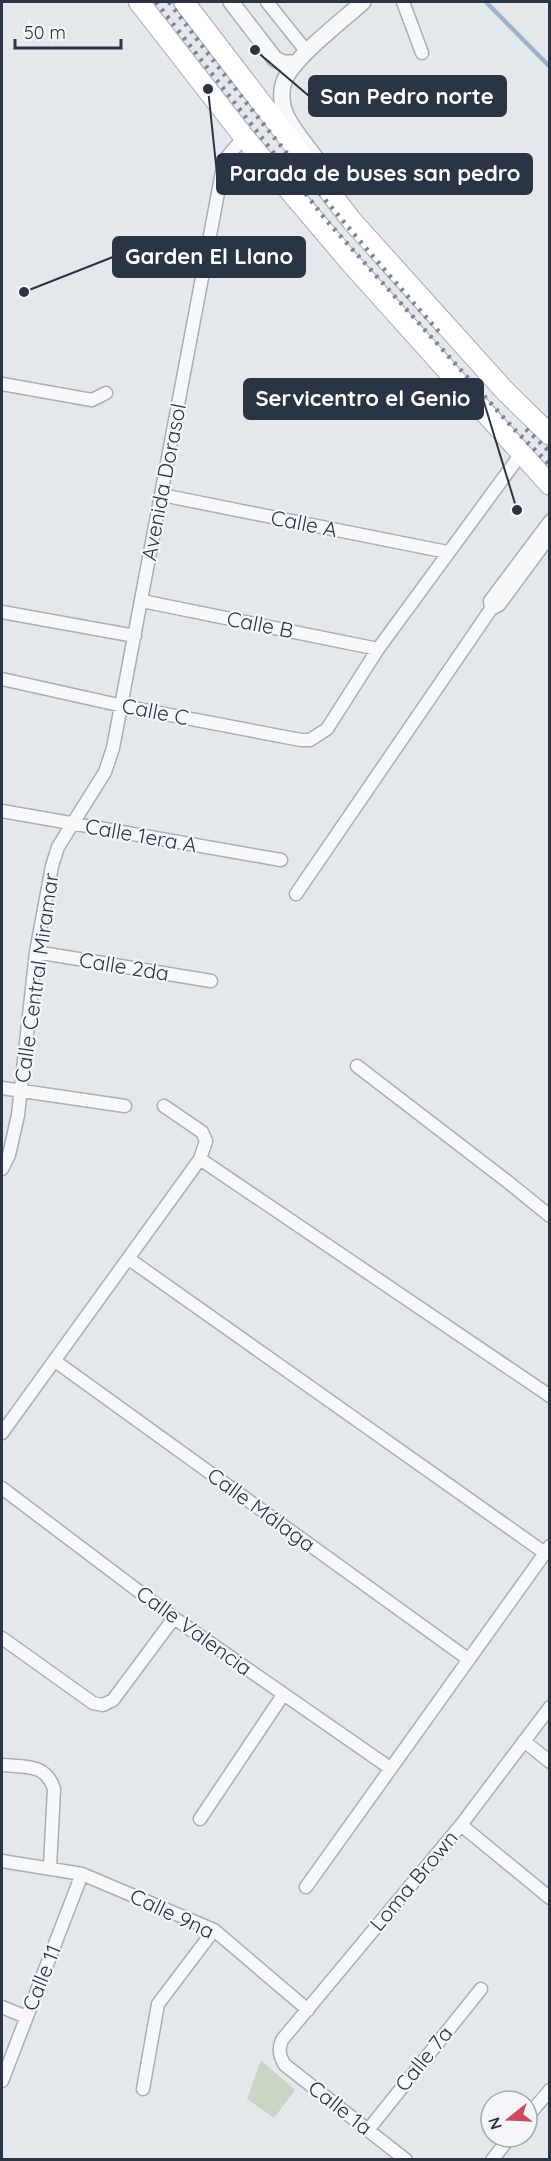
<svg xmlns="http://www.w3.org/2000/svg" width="551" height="2161" font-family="Quicksand,sans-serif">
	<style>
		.green { fill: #c9d6c5 }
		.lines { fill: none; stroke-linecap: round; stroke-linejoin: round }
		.stream { stroke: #9fb4cc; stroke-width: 4.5 }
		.minor-casing { stroke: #a9aeb7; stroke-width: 15 }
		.tertiary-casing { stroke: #a9aeb7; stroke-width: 18 }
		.primary-casing { stroke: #a3abb8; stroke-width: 22 }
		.minor { stroke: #f7f8fa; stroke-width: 12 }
		.tertiary { stroke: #f7f8fa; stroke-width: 15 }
		.primary { stroke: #fff; stroke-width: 20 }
		.rail { stroke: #7d8696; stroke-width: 4.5; stroke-dasharray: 3 6; stroke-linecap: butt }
		.labels { text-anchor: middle; stroke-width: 4.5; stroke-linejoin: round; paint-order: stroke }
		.street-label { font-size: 21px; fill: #2b3445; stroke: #f4f6f9 }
		.leader { fill: none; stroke: #2b3445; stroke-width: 2 }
		.callout-dot { fill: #2b3445; stroke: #f4f6f9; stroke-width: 2 }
		.callout { fill: #2b3445; stroke: #2b3445; stroke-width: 2 }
		.callout-label { font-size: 22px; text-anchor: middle; font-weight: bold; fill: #fff }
	</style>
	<rect width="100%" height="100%" fill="#e4e7ec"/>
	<path class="green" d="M261,2060l34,30 -21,28 -27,-19z"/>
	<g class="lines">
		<path class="stream" d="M486,2l64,65"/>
		<g class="minor-casing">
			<path id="minor" d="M267,2l40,50
				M403,2l19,51
				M2,384l90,16 14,-7
				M162,495l285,57
				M142,601l236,48
				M491,609l-1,-8 60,-80
				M2,612l133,24
				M2,679l121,27 178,34h9l17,-11 51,-80 143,-195
				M2,811l279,49
				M296,894l195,-285 8,-4 51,-69
				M36,952l175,29
				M357,1066l151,116 42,34
				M2,1088l123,18
				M200,1159l350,237
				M2,1169l7,-14 9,-40 18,-163 16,-86 6,-19 47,-75 8,-24 109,-576 5,-15 17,-20
				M129,1259l416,294
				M55,1361l413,298
				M2,1433l198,-274 6,-18 -4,-9 -38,-26
				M2,1488l172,130 216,150
				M2,1638l91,65 10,2 10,-5 61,-82
				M524,1741l26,21
				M2,1765c22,2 44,-2 52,24l-4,78
				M200,1819l83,-124
				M461,1825l89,73
				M2,1861l80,13 132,56 94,80
				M306,1887l244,-341
				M2,2007l24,10
				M2,2081l80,-207
				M143,2089l15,-85 56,-74
				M527,2117l23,-27
				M368,2130l113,-141
				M406,2160l-121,-95c-6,-9 -7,-16 -3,-25l179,-215 89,-118
				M492,2160l18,-23"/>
		</g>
		<g class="tertiary-casing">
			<path id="tertiary" d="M231,2l44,57 8,4h12
				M320,164c-11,-16 -26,-32 -34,-49 -5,-11 -6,-25 -1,-36 12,-24 57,-58 78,-77"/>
		</g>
		<g class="primary-casing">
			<path id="primary" d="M139,2l105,135 105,124 201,224
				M184,2l168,219 153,170 45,44"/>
		</g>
		<use href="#minor" class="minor"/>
		<use href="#tertiary" class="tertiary"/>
		<use href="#primary" class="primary"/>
		<path class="rail" d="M156,2l170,218 187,208 37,37
			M169,2c85,114 176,224 271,331
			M526,429l24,23"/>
	</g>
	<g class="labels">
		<g class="street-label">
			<text transform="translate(164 482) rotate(-79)" y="7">Avenida Dorasol</text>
			<text transform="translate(304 524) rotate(11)" y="7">Calle A</text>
			<text transform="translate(260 625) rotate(11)" y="7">Calle B</text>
			<text transform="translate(155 712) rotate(11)" y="7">Calle C</text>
			<text transform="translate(141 836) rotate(10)" y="7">Calle 1era A</text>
			<text transform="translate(124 967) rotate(9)" y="7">Calle 2da</text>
			<text transform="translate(37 978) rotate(-82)" y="7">Calle Central Miramar</text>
			<text transform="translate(261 1510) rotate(36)" y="7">Calle Málaga</text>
			<text transform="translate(194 1631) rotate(36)" y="7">Calle Valencia</text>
			<text transform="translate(414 1881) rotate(-50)" y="7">Loma Brown</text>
			<text transform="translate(172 1914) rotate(25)" y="7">Calle 9na</text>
			<text transform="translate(42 1978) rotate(-68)" y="7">Calle 11</text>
			<text transform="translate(424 2059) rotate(-51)" y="7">Calle 7a</text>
			<text transform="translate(340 2108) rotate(38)" y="7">Calle 1a</text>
		</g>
	</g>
	<path class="leader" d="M255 50L309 96M208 89L217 174M24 292L113 257M517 510L483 399"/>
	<g class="callout-dot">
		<circle cx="255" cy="50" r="6"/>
		<circle cx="208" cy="89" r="6"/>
		<circle cx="24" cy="292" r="6"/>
		<circle cx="517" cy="510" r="6"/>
	</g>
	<g class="callout">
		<rect x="309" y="76" width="197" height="40" rx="6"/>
		<rect x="217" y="154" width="315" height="40" rx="6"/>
		<rect x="113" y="237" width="192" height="40" rx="6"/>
		<rect x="244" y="379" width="239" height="40" rx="6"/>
	</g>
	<g class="callout-label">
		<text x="407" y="104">San Pedro norte</text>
		<text x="375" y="181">Parada de buses san pedro</text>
		<text x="209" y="264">Garden El Llano</text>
		<text x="363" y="406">Servicentro el Genio</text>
	</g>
	<rect width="551" height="2161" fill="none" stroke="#2b3445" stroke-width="6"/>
	<g transform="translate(509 2119) rotate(252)"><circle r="28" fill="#f4f6f9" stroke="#a4a8b1" stroke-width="1.5"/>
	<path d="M0-4.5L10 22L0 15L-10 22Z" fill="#d1495b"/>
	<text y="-9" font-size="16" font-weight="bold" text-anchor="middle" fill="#2b3445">N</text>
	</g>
	<path d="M15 39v9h106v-9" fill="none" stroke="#2b3445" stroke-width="3"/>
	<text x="24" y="39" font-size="18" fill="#2b3445" stroke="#f4f6f9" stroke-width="4.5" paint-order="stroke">50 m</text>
</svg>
